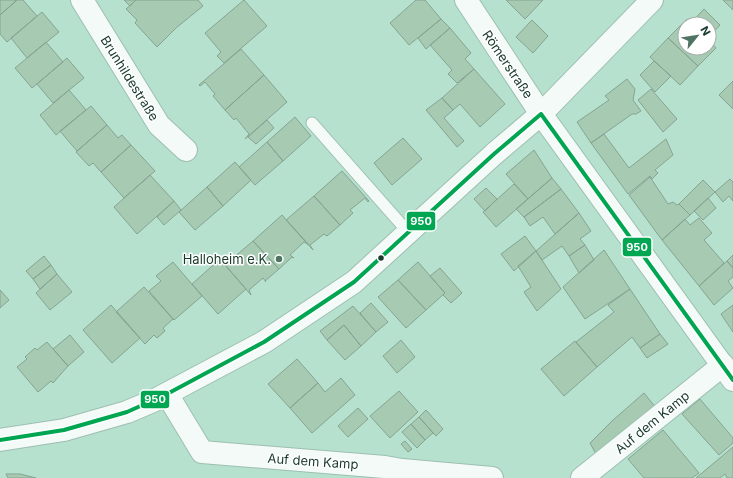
<svg xmlns="http://www.w3.org/2000/svg" width="733" height="478" font-family="Inter,sans-serif">
	<style>
		.building { fill: #a7cbb2; stroke: #86a392 }
		.lines { fill: none; stroke-linecap: round; stroke-linejoin: round }
		.service-casing { stroke: #9dbfb0; stroke-width: 13 }
		.minor-casing { stroke: #9dbfb0; stroke-width: 24 }
		.tertiary-casing { stroke: #9dbfb0; stroke-width: 24 }
		.service { stroke: #f4faf8; stroke-width: 11 }
		.minor { stroke: #f4faf8; stroke-width: 22 }
		.tertiary { stroke: #f4faf8; stroke-width: 22 }
		.bus-1-casing { stroke: #fff; stroke-width: 7 }
		.bus-1 { stroke: #00a651; stroke-width: 4 }
		.bus-dot { fill: #18392b; stroke: #fff; stroke-width: 1.5 }
		.poi-dot { fill: #4f7464; stroke: #fff; stroke-width: 1.5 }
		.labels { text-anchor: middle; stroke-width: 3; stroke-linejoin: round; paint-order: stroke }
		.street-label { font-size: 13px; fill: #18392b; stroke: #fff }
		.poi-label { font-size: 13px; fill: #18392b; stroke: #fff; text-anchor: end }
		.line-badge { stroke: #fff; stroke-width: 1.5 }
		.badge-label { font-size: 11px; text-anchor: middle; font-weight: bold; fill: #fff }
	</style>
	<rect width="100%" height="100%" fill="#b6e1ce"/>
	<path class="building" d="M0,0h15l1,1 -16,14z
		M17,0h6l14,16 -30,26 -7,-8v-19z
		M124,0h12l-6,6z
		M136,0h62l5,6 -27,22 -19,19 -22,-24 2,-3 -11,-11z
		M244,0l23,26 -43,37 -7,-7 4,-4 -16,-19z
		M416,0h9l16,19 -32,26 -19,-22z
		M506,0h37l-18,19z
		M723,0h10v10z
		M704,9l16,16 -11,12v-13l-18,-1z
		M42,12l17,20 -32,26 -16,-20z
		M441,19l9,9 -24,21 -8,-11z
		M687,19l5,5h-7v24h24v-8l7,8 -18,18 -30,-28z
		M532,20l16,16 -15,17 -17,-16z
		M450,28l21,25 -6,6 9,10 -17,14 -9,-9 4,-4 -22,-25z
		M668,38l30,28 -18,19 -30,-28z
		M46,42l17,20 -31,26 -17,-20z
		M241,49l23,26 -39,35 -12,-14 2,-2 -10,-12 -5,4 -1,-1z
		M67,58l17,20 -31,25 -16,-19z
		M654,61l17,15 -16,16 -15,-17z
		M474,69l31,35 -25,23 -20,-23 -7,6 -11,-12z
		M264,75l23,27 -42,37 4,-5 -13,-16 -2,2 -9,-10z
		M627,79l8,10 -2,11 8,11 -5,3h-4l-41,29 -14,-21 32,-22 -4,-4z
		M733,81v28l-14,-14z
		M651,89l26,30 -14,13 -25,-32z
		M69,90l17,20 -30,25 -16,-20z
		M442,98l11,12 -9,8 20,23 -7,6 -31,-37z
		M91,106l16,19 -30,26 -17,-20z
		M295,117l16,19 -28,25 -16,-19z
		M267,120l7,8 -18,16 -8,-7z
		M107,125l11,13 4,-3 9,10 -30,27 -8,-9 -4,3 -13,-14z
		M604,134l25,34 37,-29 7,16 -18,15 3,3 -6,6 -2,-3 -22,18 -37,-51z
		M403,138l19,21 -30,26 -18,-22z
		M267,142l16,19 -28,24 -16,-18z
		M131,145l24,26 -31,27 -23,-26z
		M534,150l18,28 -24,21 -22,-25z
		M235,162l16,18 -28,26 -16,-19z
		M342,171l27,30 -1,1 -3,-4 -15,12 3,3 -13,12 -26,-29z
		M150,175l24,26 -37,33 -23,-27z
		M650,177l18,27 5,-2 4,3 2,-1 11,11 -28,25 -33,-45z
		M552,178l9,11 -37,28 -8,-8z
		M730,179l3,3v19l-4,-5 -6,6 -8,-10z
		M703,180l12,12 -25,23 -11,-11z
		M514,184l14,15 -32,28 -13,-15z
		M207,187l16,19 -28,24 -16,-18z
		M486,188l11,11 -12,12 -11,-12z
		M561,189l18,24 -24,21 -12,-17 -13,9 -6,-9z
		M314,196l26,29 -13,11 -3,-2 -14,11 3,5 -27,-30z
		M708,198l8,10 -13,12 -9,-9z
		M174,201l7,9 -17,15 -7,-8z
		M579,213l12,18 -11,8 5,6 -16,11 -7,-10 -20,14 -6,-9z
		M282,215l27,30 -5,-3 -14,13 4,3 -2,-1 -13,12 -26,-28z
		M699,218l13,15 -8,7 20,23 -25,23 -37,-46 23,-21 5,6z
		M525,236l11,15 -22,20 -13,-17z
		M253,241l26,28 -14,12 1,1 -3,-4 -14,12 2,5 -26,-30z
		M585,245l9,15 -15,13 -10,-17z
		M604,250l26,39 -45,30 -22,-32z
		M536,251l25,38 -24,22 -13,-19 7,-5 -13,-21z
		M733,255v13l-6,-7z
		M44,256l7,9 -18,14 -7,-8z
		M220,259l26,30 -28,25 -26,-30z
		M727,261l6,7v9l-5,4 5,7 -19,17 -15,-19z
		M173,262l29,34 -28,24 -25,-29 12,-10 -5,-5z
		M418,262l27,31 -19,17 -28,-30z
		M51,265l6,9 -17,15 -7,-10z
		M440,268l22,25 -11,10 -8,-8 2,-2 -15,-17z
		M57,274l15,18 -22,18 -14,-17z
		M398,280l28,30 -20,18 -28,-31z
		M144,287l29,32 -10,9 2,3 -8,7 -3,-3 -9,9 -29,-32z
		M630,289l30,45 -20,14 -8,-11 -35,30 -21,-25 38,-30 -6,-7z
		M0,290l9,10 -9,8z
		M371,303l17,19 -12,10 -16,-19z
		M111,305l29,33 -28,25 -29,-33z
		M733,305v27l-12,-18z
		M353,306l23,26 -15,14 -17,-21 -17,15 -7,-9z
		M344,325l17,21 -16,14 -18,-20z
		M660,334l8,10 -21,14 -7,-10z
		M70,335l14,17 -16,14 -15,-17z
		M401,340l14,17 -18,16 -14,-17z
		M575,341l22,26 -33,29 -23,-27z
		M47,342l21,24 -15,17 -2,-2 -13,11 -21,-25 10,-8 -2,-2 10,-9 2,2z
		M297,359l21,24 -28,25 -22,-24z
		M341,378l14,17 -43,38 -22,-25 28,-25 7,9z
		M399,391l19,21 -28,26 -20,-22z
		M644,393l12,15 -60,46 -6,-11 22,-22z
		M700,399l33,39v5l-14,12 -37,-41z
		M358,408l10,11 -20,18 -10,-11z
		M426,410l17,19 -7,7 -17,-19z
		M419,417l14,16 -8,7 -14,-16z
		M411,424l14,16 -8,8 -15,-16z
		M663,430l36,43 -7,5h-48l-16,-19z
		M405,441l7,8 -4,3 -7,-8z
		M733,447v31h-6l-2,-4 -5,4h-24z
		M6,474h14l16,4h-28z"/>
	<g class="lines">
		<g class="service-casing">
			<path id="service" d="M312,123l96,109"/>
		</g>
		<g class="minor-casing">
			<path id="minor" d="M82,0l77,125 27,25
				M466,0l75,114
				M167,394l35,58 183,15 17,3 90,8
				M582,478l141,-113"/>
		</g>
		<g class="tertiary-casing">
			<path id="tertiary" d="M541,114l192,266
				M0,440l64,-10 63,-18 26,-11 111,-59 90,-60 140,-128 47,-40 111,-114"/>
		</g>
		<use href="#service" class="service"/>
		<use href="#minor" class="minor"/>
		<use href="#tertiary" class="tertiary"/>
		<g class="bus-1-casing">
			<path id="bus-1" d="M541,114l192,266
				M0,440l64,-10 63,-18 40,-18 97,-52 90,-60 140,-128 47,-40"/>
		</g>
		<use href="#bus-1" class="bus-1"/>
	</g>
	<circle class="bus-dot" cx="381" cy="258" r="3.5"/>
	<circle class="poi-dot" cx="279" cy="259" r="4"/>
	<g class="labels">
		<g class="street-label">
			<text transform="translate(508 64) rotate(56)" y="5">Römerstraße</text>
			<text transform="translate(130 78) rotate(58)" y="5">Brunhildestraße</text>
			<text transform="translate(652 422) rotate(-39)" y="5">Auf dem Kamp</text>
			<text transform="translate(313 461) rotate(4)" y="5">Auf dem Kamp</text>
		</g>
		<g class="poi-label">
			<text x="271" y="264">Halloheim e.K.</text>
		</g>
	</g>
	<g class="line-badge">
		<rect x="406" y="211" width="30" height="20" rx="4" fill="#00a651"/>
		<rect x="622" y="237" width="30" height="20" rx="4" fill="#00a651"/>
		<rect x="140" y="390" width="30" height="19" rx="4" fill="#00a651"/>
	</g>
	<g class="badge-label">
		<text x="421" y="225">950</text>
		<text x="637" y="251">950</text>
		<text x="155" y="403">950</text>
	</g>
	<g transform="translate(697 36) rotate(60)"><circle r="19" fill="#ffffff" stroke="#a3b0aa"/>
	<path d="M0-3L7 15L0 10L-7 15Z" fill="#4f7464"/>
	<text y="-6" font-size="11" font-weight="bold" text-anchor="middle" fill="#18392b">N</text>
	</g>
</svg>
